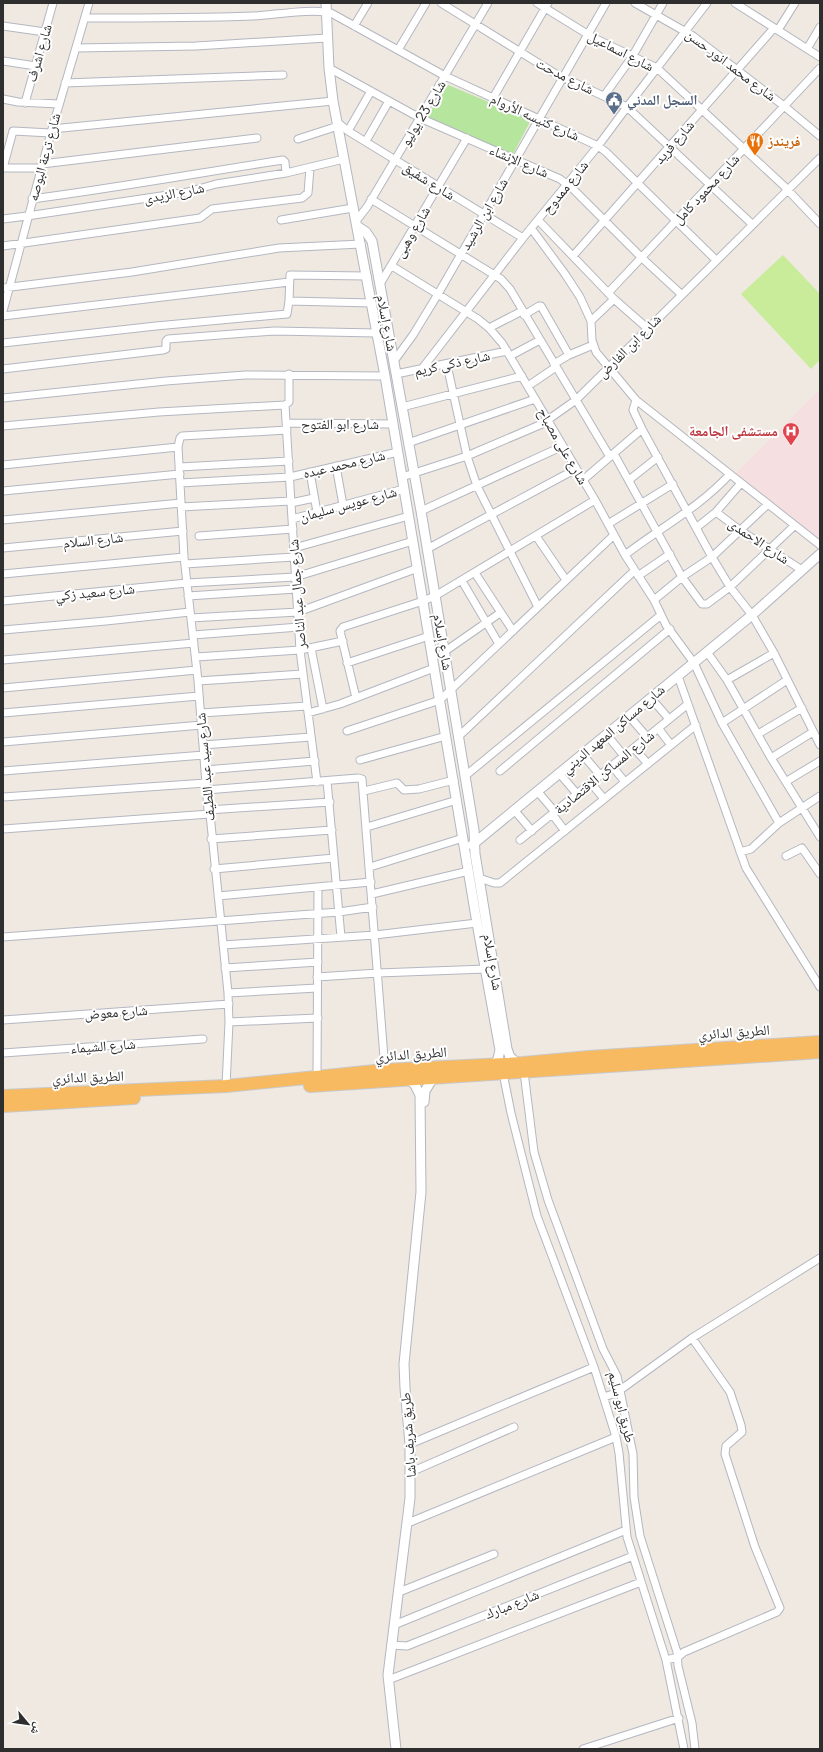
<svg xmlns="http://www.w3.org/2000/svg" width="823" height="1752" font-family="Manrope,'Noto Naskh Arabic',sans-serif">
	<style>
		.medical { fill: #f5dfe0 }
		.green { fill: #b6e59e }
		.pitch { fill: #c9ec9a }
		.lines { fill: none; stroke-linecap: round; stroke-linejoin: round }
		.minor-casing { stroke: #b4b7c1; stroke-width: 9 }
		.tertiary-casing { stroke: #b4b7c1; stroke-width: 11 }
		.trunk-casing { stroke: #c9c9c9; stroke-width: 14 }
		.minor { stroke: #fff; stroke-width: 7 }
		.tertiary { stroke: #fff; stroke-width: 9 }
		.trunk { stroke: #f8ba60; stroke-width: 12 }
		.labels { text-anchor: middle; stroke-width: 4; stroke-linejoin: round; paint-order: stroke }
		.street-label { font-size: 14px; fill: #2e2e2e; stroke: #fff }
		.service-label { font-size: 14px; font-weight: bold; fill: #4e5e75; stroke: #fff; text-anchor: start }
		.food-label { font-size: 14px; font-weight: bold; fill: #c56008; stroke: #fff; text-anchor: start }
		.health-label { font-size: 14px; font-weight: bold; fill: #be3a42; stroke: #fff; text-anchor: end }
	</style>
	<rect width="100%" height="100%" fill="#efe9e1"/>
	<path class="medical" d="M820,389v152l-1,1 -83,-69z"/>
	<path class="green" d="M446,84l85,36 -19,36 -85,-38z"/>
	<path class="pitch" d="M783,255l37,39v66l-9,9 -70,-75z"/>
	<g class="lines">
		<g class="minor-casing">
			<path id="minor" d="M441,3l115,71 71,33 125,117
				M537,3l55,34 65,31 127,118 36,38
				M635,3l58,33 91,70 36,30
				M735,3l85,54
				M85,18c56,0 112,0 168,-2 21,-1 60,-8 78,-3l114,63 153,70 8,6 110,108
				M3,26l42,6
				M354,26l14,-23
				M778,30l17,-27
				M76,48l120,-2 131,-8
				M807,49l13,-22
				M398,50l28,-47
				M3,61l33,5
				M329,68l91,50 140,61 13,10 69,69 39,36
				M65,83l218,-8
				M604,96l28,-39 31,-54
				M493,98l55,-95
				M3,99l15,3 41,2
				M25,103l28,-100
				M337,122l11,9 175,107
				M52,129l281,-28
				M348,131l23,-40
				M298,139l40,-13
				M366,141l23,-40
				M42,164l215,-26
				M3,168l10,-37 38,2
				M3,168h38
				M32,199c84,-11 167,-26 251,-39l2,2 1,11
				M371,199l130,80 9,10 100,168
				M3,219l24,-3 161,-24 28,-8 70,-11 58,-14
				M281,220l72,-12
				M538,220l76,79 33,29
				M356,221l11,-14 121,-204
				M531,228l34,46 15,23 11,24 1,19 4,12 40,48 184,145
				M3,246l197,-28 12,-9 90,-11 6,-5 2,-25
				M573,256l201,-228
				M392,266l86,53 11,9 13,15 93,157 30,55 29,45 12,25 28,38 28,60 57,100
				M367,276l-77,-1 -1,26 83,2
				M380,284l87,-146
				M3,288l129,-16 147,-24 82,-4
				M608,293l212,-225
				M3,311l49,-182 37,-126
				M524,315l15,-9h2l28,49
				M3,316l286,-34
				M591,321l23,-22
				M489,328l33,-17
				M3,343l153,-17 131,-12 2,-13
				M510,356l30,-16
				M394,361l19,-26 25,-41 168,-291
				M554,364l15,-9 24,-10
				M447,365l20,91 10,30 61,121
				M3,369l160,-19 3,-1v-8l2,-2 106,-8 103,2
				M421,370l102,-132 75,-92 29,-39 80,-104
				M396,374l111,-23
				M528,386l28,-19
				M3,398l163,-17 79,-6 140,1
				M636,400l-3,10 9,19 70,128 18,30 22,28 22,38 46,92
				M285,405l15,245 17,132
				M402,407l120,-31
				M286,423l107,1
				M3,426l156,-14 126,-7 4,-3v-28
				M408,443l127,-44
				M614,454l68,123 20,27h5l23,-17 64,-61
				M3,465l175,-18
				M336,466l7,39
				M180,467l109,-6
				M310,472l7,40
				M402,477l65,-21 75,-32 34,-24 244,-242
				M583,480l59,-51
				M629,480l29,-23
				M180,483l110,-6 108,-25
				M3,491l177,-17
				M291,503l23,-5
				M181,507l110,-6
				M421,511l142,-65
				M716,512l25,19 61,39
				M292,519l112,-30
				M3,520l178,-17
				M608,524l65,-40
				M696,528l20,-16 25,-29
				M199,536l94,-7
				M536,536l30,44
				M3,548l180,-17
				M294,548l115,-32
				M427,549l149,-80
				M625,555c35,-27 75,-48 105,-81
				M185,564l109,-7
				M475,573l38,58
				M3,574l181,-17
				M638,576l32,-22
				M462,581l37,63
				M188,596l108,-7
				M654,600l28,-23 30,-20 56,-53
				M3,601l184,-18 108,-6 118,-36
				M191,618l107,-6 120,-44
				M3,630l103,-9 84,-9
				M193,635l106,-8
				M311,648l12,61
				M444,652l56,-39
				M707,652l20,28 44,78 49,79
				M196,657l104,-7 43,-9
				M3,660l191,-17
				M347,663l82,-27
				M678,676l68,192 74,119
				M727,680l47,-27
				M198,681l105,-7
				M3,688l194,-18
				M356,698l-16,-67 3,-4 80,-26 12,-5 160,-96
				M651,698l18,21
				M3,713l196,-17
				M201,713l106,-7
				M308,713l32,-9 94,-36
				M629,716l18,21
				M722,723l65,-43
				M658,728l13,17
				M347,731l93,-31 174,-165
				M758,734l44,-26
				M607,735l17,21
				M458,737l176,-166
				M3,742l199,-17
				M203,745l108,-8
				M634,748l14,16
				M583,755l17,20
				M771,758l42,-26
				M360,760l86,-24
				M612,766l13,16
				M205,770l110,-9
				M3,771l201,-16
				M500,771l170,-142
				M560,774l17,20
				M465,776l196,-161
				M327,781l14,156
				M787,781l33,-20
				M591,783l13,16
				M206,790l152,-12 4,1 23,291
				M364,791l33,-8 7,7 15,-1 35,-9
				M538,792l17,20
				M3,797l203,-14
				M208,810l122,-8
				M515,811l17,20
				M552,814l13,17
				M367,827l90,-27
				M3,829l207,-15
				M211,839l121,-9
				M520,840l168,-136
				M740,852l11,-3 28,-26 41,-27
				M786,856l16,-8 18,26
				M370,867l93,-29
				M214,869l120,-11
				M479,878l15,5h6l196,-158
				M372,894l97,-23
				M218,896l153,-14
				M3,937l336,-25 34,-5
				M223,945l152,-10 102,-12
				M225,968l93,-6
				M317,977l61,-4 108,-4
				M228,993l89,-5
				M3,1020l226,-16
				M229,1022l89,-4
				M3,1053l200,-14
				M524,1072l10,80 14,48 55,149 14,27 16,78 1,43 6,39 37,116 1,14 14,57 3,26
				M503,1073l8,40 26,103 57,151 22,70 3,16 8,84 39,123 18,89
				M317,1078l1,-191
				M226,1086l3,-64 -1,-29 -18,-179 -2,-4 -10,-129 -14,-124 -6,-110 2,-9 2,-2 105,-6
				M604,1397l12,-4 76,-55 128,-80
				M410,1444l184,-77
				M411,1472l103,-45
				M408,1523l208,-86
				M399,1592l95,-38
				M394,1625l232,-95
				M391,1645l16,1 226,-90
				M666,1660l12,-3 6,-5 93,-40 3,-4 -25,-61 -30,-93 1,-8 16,-14 -1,-7 -11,-33 -38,-54
				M388,1680l253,-98
				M583,1749l96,-31"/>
		</g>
		<g class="tertiary-casing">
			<path id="tertiary" d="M326,3l3,65 4,33 52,275 92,547 23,127 -2,9 -4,5
				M357,226l9,6 6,9 49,270 53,319 1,24 32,195 3,8 7,6
				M472,845l280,-230 68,-61
				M424,1102l1,-11 8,-13
				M396,1749l-8,-74 22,-177v-54l-5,-56 -1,-24 17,-172 -1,-97 -5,-10 -5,-5"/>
		</g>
		<g class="trunk-casing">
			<path id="trunk" d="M310,1086l510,-34
				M3,1096l223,-10 159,-16 138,-7 66,-6 231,-15
				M3,1106l131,-8"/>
		</g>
		<use href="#minor" class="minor"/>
		<use href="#tertiary" class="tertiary"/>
		<use href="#trunk" class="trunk"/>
	</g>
	<defs>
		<g id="civic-pin" transform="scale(0.9)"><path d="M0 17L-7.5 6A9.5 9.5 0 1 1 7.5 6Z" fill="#5c6f8a" stroke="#fff"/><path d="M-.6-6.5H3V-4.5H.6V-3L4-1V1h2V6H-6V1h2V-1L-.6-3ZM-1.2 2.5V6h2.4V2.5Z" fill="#fff"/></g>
		<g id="restaurant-pin" transform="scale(0.9)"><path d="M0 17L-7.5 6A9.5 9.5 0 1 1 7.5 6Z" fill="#e8710a" stroke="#fff"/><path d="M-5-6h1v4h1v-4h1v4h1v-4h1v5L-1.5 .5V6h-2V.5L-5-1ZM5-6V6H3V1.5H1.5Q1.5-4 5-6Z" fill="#fff"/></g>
		<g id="hospital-pin" transform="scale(0.9)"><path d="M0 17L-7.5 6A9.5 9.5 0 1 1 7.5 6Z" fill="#e0444e" stroke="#fff"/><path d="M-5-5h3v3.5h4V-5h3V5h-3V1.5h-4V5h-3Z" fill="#fff"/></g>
	</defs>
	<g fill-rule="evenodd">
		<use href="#civic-pin" x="614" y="100"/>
		<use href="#restaurant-pin" x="755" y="141"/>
		<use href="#hospital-pin" x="791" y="431"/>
	</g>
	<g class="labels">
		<g class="street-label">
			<text transform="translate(621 51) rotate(27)" y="5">شارع اسماعيل</text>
			<text transform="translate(39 53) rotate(-74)" y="5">شارع اشرف</text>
			<text transform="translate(731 65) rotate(37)" y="5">شارع محمد انور حسن</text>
			<text transform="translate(565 76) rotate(27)" y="5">شارع مدحت</text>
			<text transform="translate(423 113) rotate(-59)" y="5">شارع 23 يوليو</text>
			<text transform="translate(535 117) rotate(24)" y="5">شارع كنيسه الأروام</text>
			<text transform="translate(674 142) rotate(-49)" y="5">شارع فريد</text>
			<text transform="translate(44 157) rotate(-75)" y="5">شارع ترعة البوصه</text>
			<text transform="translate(519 161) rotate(23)" y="5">شارع الإنشاء</text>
			<text transform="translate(429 181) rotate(32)" y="5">شارع شفيق</text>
			<text transform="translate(565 187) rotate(-51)" y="5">شارع ممدوح</text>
			<text transform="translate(706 189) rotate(-47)" y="5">شارع محمود كامل</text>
			<text transform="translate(174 193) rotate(-11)" y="5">شارع الزيدى</text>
			<text transform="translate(484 214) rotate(-60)" y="5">شارع ابن الرشيد</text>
			<text transform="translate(412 232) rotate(-60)" y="5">شارع وهبى</text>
			<text transform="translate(387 323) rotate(79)" y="5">شارع إسلام</text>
			<text transform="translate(629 346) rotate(-45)" y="5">شارع ابن الفارض</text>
			<text transform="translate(452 363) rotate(-12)" y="5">شارع ذكى كريم</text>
			<text x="340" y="429">شارع ابو الفتوح</text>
			<text transform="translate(563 446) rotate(60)" y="5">شارع على مصباح</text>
			<text transform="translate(344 464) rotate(-13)" y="5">شارع محمد عبده</text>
			<text transform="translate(348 504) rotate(-15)" y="5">شارع عويس سليمان</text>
			<text transform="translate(93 540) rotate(-6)" y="5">شارع السلام</text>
			<text transform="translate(759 541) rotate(34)" y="5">شارع الاحمدى</text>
			<text transform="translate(95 592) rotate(-5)" y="5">شارع سعيد زكي</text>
			<text transform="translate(297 594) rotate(-94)" y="5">شارع جمال عبد الناصر</text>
			<text transform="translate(443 642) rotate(80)" y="5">شارع إسلام</text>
			<text transform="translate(613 729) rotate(-40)" y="5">شارع مساكن المعهد الديني</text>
			<text transform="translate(205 767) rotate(-95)" y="5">شارع سيد عبد اللطيف</text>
			<text transform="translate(604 772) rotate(-39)" y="5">شارع المساكن الاقتصادية</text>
			<text transform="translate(493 962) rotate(80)" y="5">شارع إسلام</text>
			<text transform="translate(116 1012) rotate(-4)" y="5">شارع معوض</text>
			<text transform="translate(734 1032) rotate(-4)" y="5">الطريق الدائري</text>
			<text transform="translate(103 1046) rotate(-4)" y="5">شارع الشيماء</text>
			<text transform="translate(411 1054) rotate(-4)" y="5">الطريق الدائري</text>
			<text transform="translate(88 1077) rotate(-2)" y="5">الطريق الدائري</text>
			<text transform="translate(622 1407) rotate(76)" y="5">طريق ابو سليم</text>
			<text transform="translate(408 1435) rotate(-94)" y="5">طريق شريف باشا</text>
			<text transform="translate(512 1604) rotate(-22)" y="5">شارع مبارك</text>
		</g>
		<g class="service-label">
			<text x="627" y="105">السجل المدني</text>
		</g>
		<g class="food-label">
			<text x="768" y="146">فريندز</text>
		</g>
		<g class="health-label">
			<text x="778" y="436">مستشفى الجامعة</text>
		</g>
	</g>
	<rect width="823" height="1752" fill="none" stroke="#2e2e2e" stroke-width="8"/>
	<g transform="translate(28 1724) rotate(119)" stroke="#ffffff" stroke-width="3" paint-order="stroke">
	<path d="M0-3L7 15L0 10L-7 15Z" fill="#2e2e2e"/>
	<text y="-6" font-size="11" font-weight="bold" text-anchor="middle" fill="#2e2e2e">ش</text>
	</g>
</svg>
